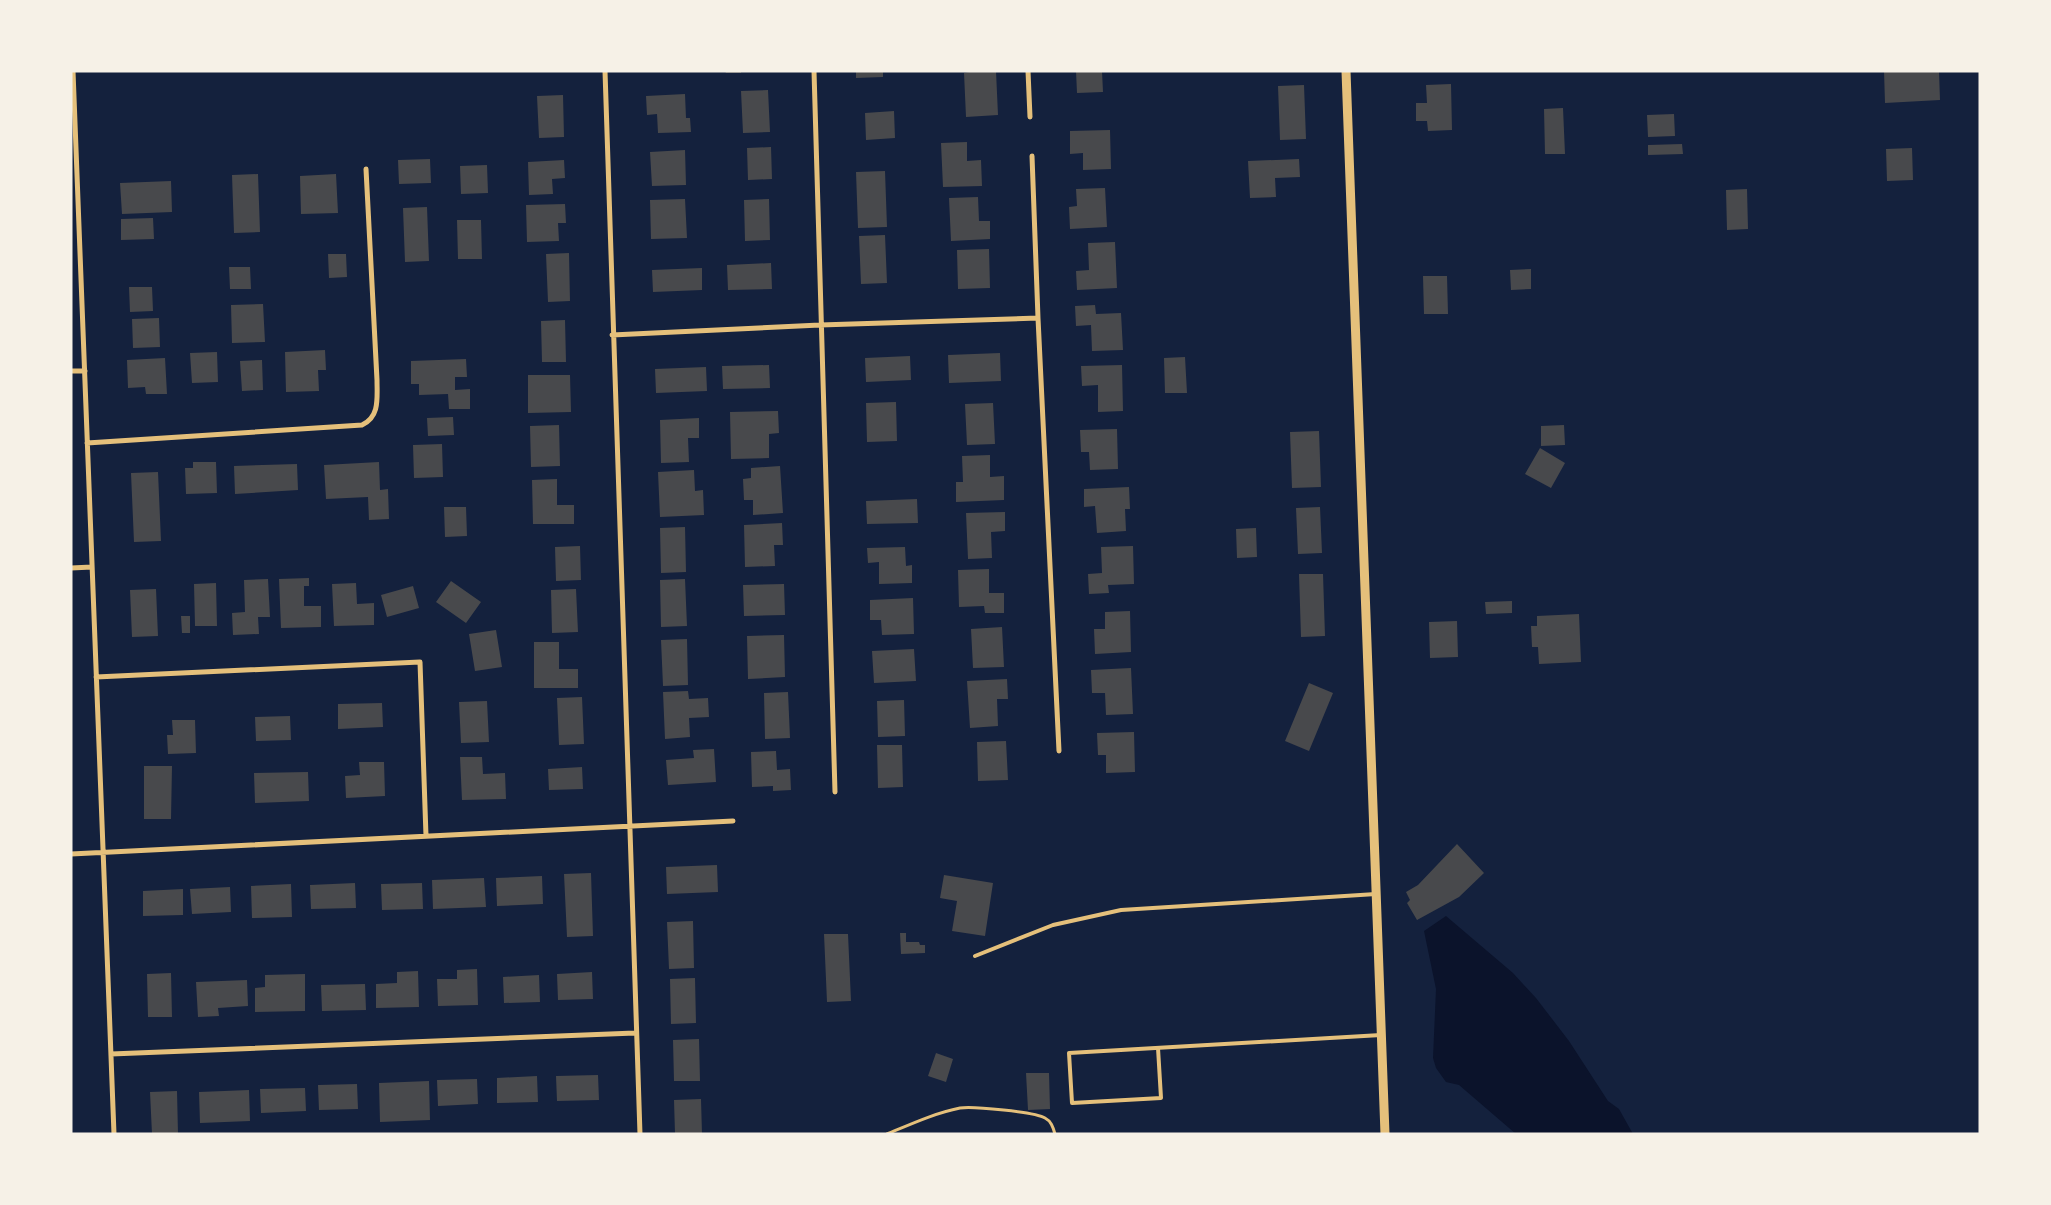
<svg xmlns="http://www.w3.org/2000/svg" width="2051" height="1205" font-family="'Public Sans',sans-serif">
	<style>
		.water { fill: #0b132b }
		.building { fill: #48494c }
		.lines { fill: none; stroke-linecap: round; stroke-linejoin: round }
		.path { stroke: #e5c07b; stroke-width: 3 }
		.service { stroke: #e5c07b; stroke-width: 4 }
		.minor { stroke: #e5c07b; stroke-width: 5 }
		.tertiary { stroke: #e5c07b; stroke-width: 9 }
	</style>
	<rect width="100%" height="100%" fill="#14213d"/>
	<path class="water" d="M1446,916l67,57 23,25 33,43 39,60 11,8 14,25h-117l-57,-49 -13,-3 -10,-14 -3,-10 3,-69 -12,-58z"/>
	<path class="building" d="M725,71h16v2h-15z
		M856,71h27v6l-27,1z
		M975,71h21l2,44 -32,2 -2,-44z
		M1076,71h26l1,21 -26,1z
		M1884,71h55l1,29 -55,3z
		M1451,84l1,46 -24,1 -1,-10h-11v-18h11l-1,-18z
		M1304,85l2,54 -26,1 -2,-54z
		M768,90l2,42 -27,1 -2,-42z
		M685,94l1,24h4l1,14 -33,1 -1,-19 -10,1 -1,-19z
		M563,95l1,42 -25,1 -2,-42z
		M1563,108l2,46h-20l-1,-45z
		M894,111l1,27 -29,2 -1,-27z
		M1674,114l1,22 -27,1 -1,-22z
		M1110,130l1,39 -28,1v-17l-13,1v-23z
		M967,142v19l14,-1 1,26 -39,1 -2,-44z
		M1682,144l1,10 -35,1v-10z
		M771,147l1,32 -24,1 -1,-32z
		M1912,148l1,32 -26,1 -1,-32z
		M685,150l1,35 -34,1 -2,-34z
		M430,159l1,24 -32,1 -1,-24z
		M1299,159l1,18 -25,1 1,19 -26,1 -2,-37z
		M564,160l1,18 -13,1 1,15 -24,1 -1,-33z
		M487,165l1,28 -27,1 -1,-28z
		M885,171l2,56 -29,1 -2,-56z
		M258,174l2,58 -26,1 -2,-58z
		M336,174l2,39 -37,1 -1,-38z
		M171,181l1,31 -50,2 -2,-31z
		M1105,188l2,39 -37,2 -1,-22 8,-1 -1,-17z
		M1747,189l1,40 -21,1 -1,-40z
		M978,197l1,24h11v18l-39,2 -2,-43z
		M685,199l2,39 -36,1 -1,-39z
		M769,199l1,41 -25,1 -1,-41z
		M565,204l1,19h-8l1,18 -32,1 -1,-37z
		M427,207l2,54 -24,1 -2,-54z
		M153,218l1,21 -33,1v-21z
		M457,220h24l1,39h-24z
		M885,235l2,48 -26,1 -2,-48z
		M1115,242l2,46 -40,2 -1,-19 13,-1 -1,-27z
		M989,249l1,39 -32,1 -1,-39z
		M569,253l1,48 -22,1 -2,-48z
		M328,254h18l1,23 -18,1z
		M771,263l1,26 -44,1 -1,-25z
		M229,267h21l1,22h-21z
		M702,268v22l-49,2 -1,-22z
		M1531,269v20l-20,1 -1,-20z
		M1423,276h24l1,38h-24z
		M129,287h23l1,24 -23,1z
		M263,304l2,38 -33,1 -1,-38z
		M1095,305l1,9 25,-1 2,37 -31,1 -1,-26 -15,1 -1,-20z
		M159,318l1,29 -27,1 -1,-29z
		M565,320l1,42h-24l-1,-41z
		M325,350l1,20h-8l1,21 -33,1 -1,-40z
		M217,352l1,30 -26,1 -2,-30z
		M1000,353l1,28 -52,2 -1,-28z
		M910,356l1,24 -45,2 -1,-24z
		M1185,357l2,36h-22l-1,-35z
		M165,358l2,36h-21l-1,-7 -17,1 -1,-28z
		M466,359l1,18h-12v13l15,-1v20h-21l-1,-15 -29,1v-11h-8v-23z
		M262,360l1,30 -21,1 -2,-30z
		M769,365l1,23 -47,1 -1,-23z
		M1122,365l1,46 -25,1v-27l-16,1 -1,-20z
		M706,367l1,24 -51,2 -1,-24z
		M528,375h42l1,37 -43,1z
		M896,402l1,39 -30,1 -1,-39z
		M993,403l2,41 -28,1 -2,-41z
		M778,411l1,22 -10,1v24l-38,1 -1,-47z
		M453,417l1,18 -26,1 -1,-18z
		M699,418v20h-11l1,24 -28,1 -1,-43z
		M559,425l1,41 -29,1 -1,-41z
		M1564,425l1,20 -24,1v-20z
		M1117,429l1,40 -28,1 -1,-18h-8l-1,-22z
		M1319,431l2,56 -29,1 -2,-56z
		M442,444l1,33 -29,1 -1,-33z
		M1540,448l25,15 -14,25 -26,-14z
		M990,455v22l14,-1v24l-48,2v-20h7l-1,-26z
		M193,462h23l1,31 -31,1 -1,-26h8z
		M379,462l1,28 8,-1 1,30 -20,1 -1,-23 -42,2 -2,-34z
		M297,464l1,26 -63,4 -1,-28z
		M780,466l3,47 -30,2v-15h-9l-1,-21 8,-1v-10z
		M694,470l1,21 8,-1 1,25 -44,2 -2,-45z
		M158,472l3,69 -27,1 -3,-69z
		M557,479v26h17v19h-41l-1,-44z
		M1129,487l1,22h-5l1,22 -29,2 -2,-27 -11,1v-18z
		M917,499l1,24 -51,1 -1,-23z
		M444,507h22l1,29 -22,1z
		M1320,507l2,46 -24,1 -2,-46z
		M1005,512v19l-14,1 1,26 -24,1 -2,-46z
		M782,523l1,22h-9l1,21 -30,1 -1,-42z
		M685,527l1,45 -25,1 -1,-45z
		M1256,528l1,29 -20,1 -1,-29z
		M580,546l1,34 -25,1 -1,-34z
		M1133,546l1,38 -26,1 1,8 -20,1 -1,-20 14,-1 -1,-26z
		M905,547l1,19 6,-1v18l-33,1v-22l-11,1 -1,-15z
		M989,569v24h15v20h-19l-1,-7 -25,1 -1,-37z
		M1299,574h24l2,62 -24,1z
		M309,578v8h-5v20h17v21l-40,1 -2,-49z
		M268,579l2,38h-12l1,17 -26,1 -1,-22 13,-1 -1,-32z
		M685,579l2,47 -26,1 -1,-47z
		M451,581l30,21 -15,21 -30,-21z
		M216,583l1,43h-22l-1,-42z
		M356,583l1,21 17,-1v22l-40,1 -2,-42z
		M784,584l1,31 -41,1 -1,-31z
		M413,586l6,22 -32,9 -6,-22z
		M156,589l2,47 -26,1 -2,-47z
		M576,589l2,43 -26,1 -1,-43z
		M913,598l1,36 -32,1 -1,-15h-11v-20z
		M1512,601v12l-26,1 -1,-12z
		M1130,611l1,41 -36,2 -1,-25h11v-17z
		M1579,614l2,48 -42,2 -1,-17h-6l-1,-21h6v-10z
		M181,616h9v17h-8z
		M1457,621l1,36 -28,1 -1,-36z
		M1002,627l2,40 -31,1 -2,-39z
		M496,630l6,37 -27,4 -6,-37z
		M784,635l1,42 -37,2 -1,-43z
		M687,639l1,46 -25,1 -2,-46z
		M534,642h25v27h19v19h-44z
		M914,649l2,32 -42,2 -2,-32z
		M1131,668l2,46 -27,1 -1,-22h-13l-1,-23z
		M1007,679l1,20h-11l1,27 -28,2 -3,-47z
		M1309,683l24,10 -24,58 -24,-10z
		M688,691l1,8 19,-1 1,19 -20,1 1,19 -25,2 -2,-47z
		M788,692l2,46 -25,1 -1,-46z
		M582,697l2,47 -25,1 -2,-47z
		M904,700l1,36 -27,1 -1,-36z
		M487,701l2,41 -28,1 -2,-41z
		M382,703l1,24 -45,2v-25z
		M290,716l1,24 -35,1 -1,-24z
		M172,720h23l1,33 -28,1 -1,-19h6z
		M1134,732l1,40 -29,1v-18h-8l-1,-22z
		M1006,741l2,39 -30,1 -1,-39z
		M877,745h25l1,42 -25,1z
		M714,749l2,33 -48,3 -2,-25 28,-2 -1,-8z
		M776,751l1,19 13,-1 1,21 -18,1v-5l-21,1 -1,-35z
		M460,757h22l1,17 22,-1 1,26 -44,1z
		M359,762h25l1,34 -39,2 -1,-22 15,-1z
		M144,766h28l-1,53h-27z
		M582,767l1,22 -34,1 -1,-21z
		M308,772l1,29 -54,2 -1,-30z
		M1457,844l27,29 -25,24 -42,23 -10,-17 3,-3 -4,-8 12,-7z
		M717,865l1,27 -51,2 -1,-27z
		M591,873l2,63 -26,1 -3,-63z
		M944,875l49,8 -8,53 -33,-5 5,-30 -17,-3z
		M542,876l1,28 -46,2 -1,-28z
		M484,878l2,29 -53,2 -1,-29z
		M355,883l1,25 -45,1 -1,-24z
		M422,883l1,26 -41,1 -1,-26z
		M291,884l1,33 -40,1 -1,-32z
		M230,887l1,25 -39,2 -2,-25z
		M183,889v26l-40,1v-25z
		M693,921l1,47 -25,1 -2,-47z
		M900,933h6v9h13l1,3h5v8l-24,1z
		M824,934h24l3,67 -24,1z
		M477,969l1,36 -40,1 -1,-27h20v-9z
		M418,971l1,36 -43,1v-24l21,-1v-11z
		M592,972l1,27 -35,1 -1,-26z
		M171,973l1,44h-24l-1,-43z
		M305,974v37l-50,1v-24l10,-1v-12z
		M539,975l1,27 -36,1 -1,-26z
		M695,978l1,45 -25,1 -1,-45z
		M247,980l1,26 -30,2 1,8 -21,1 -2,-35z
		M365,984l1,26 -44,1 -1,-26z
		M699,1039l1,42h-26l-1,-41z
		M936,1053l17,6 -7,23 -18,-6z
		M1026,1073h23l1,36 -22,1z
		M598,1075l1,25 -42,1 -1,-25z
		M537,1076l1,26 -41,1v-25z
		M477,1079l1,25 -40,2 -1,-26z
		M429,1081l1,39 -50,2 -1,-39z
		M357,1084l1,25 -39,1 -1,-25z
		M305,1088l1,23 -45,2 -1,-24z
		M249,1090l1,31 -50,2 -1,-31z
		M177,1091l1,43h-26l-2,-42z
		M701,1099l1,35h-27l-1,-34z"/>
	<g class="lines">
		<path class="path" d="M887,1134c24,-10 48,-21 73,-26 12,-2 76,4 85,10 6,3 8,9 10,16"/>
		<path class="service" d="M975,956l78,-31 68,-15 255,-16
			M1158,1048l3,50 -89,5 -3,-50 312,-18"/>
		<path class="minor" d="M73,71l41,1063
			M605,71l35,1063
			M814,71l21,721
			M1028,71l2,46
			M1032,156l6,162 21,433
			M612,335l208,-10 218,-7
			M71,371h14
			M87,443l275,-18c18,-8 15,-27 15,-45l-11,-211
			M71,568l21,-1
			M96,677l324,-15 6,174
			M71,854l662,-33
			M111,1054l524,-21"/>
		<path class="tertiary" d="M1346,71l39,1063"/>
	</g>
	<rect width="2051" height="1205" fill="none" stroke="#f6f1e7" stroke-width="145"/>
</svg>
